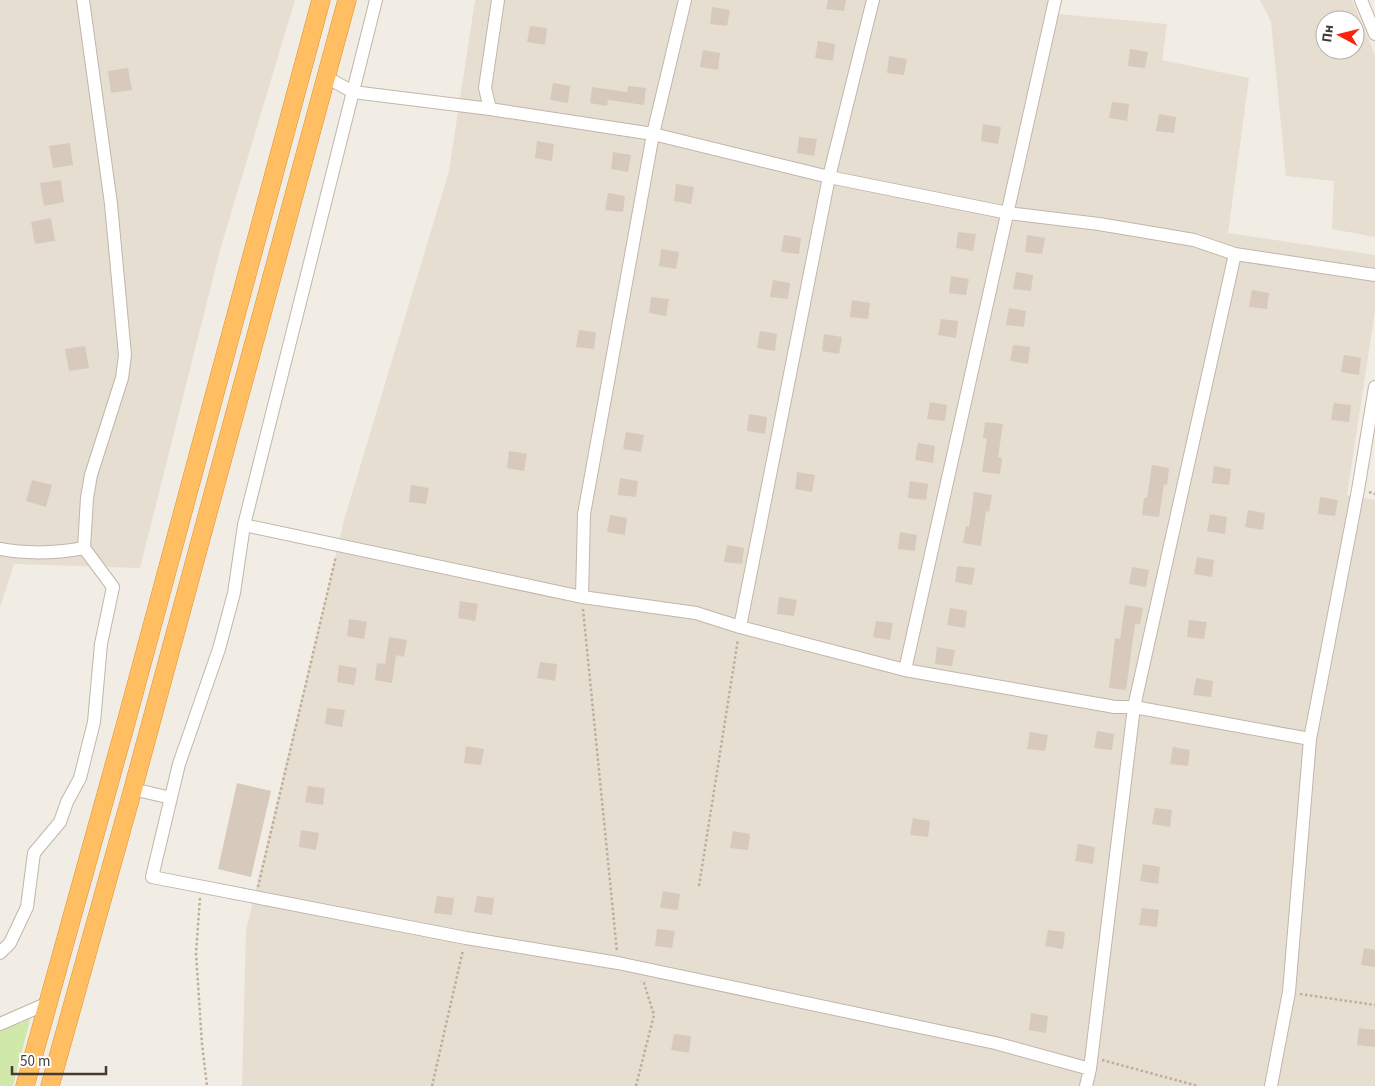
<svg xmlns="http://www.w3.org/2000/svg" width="1375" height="1086" font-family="'Source Sans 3',sans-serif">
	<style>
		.residential { fill: #e6ded1; fill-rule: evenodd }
		.green { fill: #d1e8ab }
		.building { fill: #d7cabc }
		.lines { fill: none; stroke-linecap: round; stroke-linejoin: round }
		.minor-casing { stroke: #c1b6a9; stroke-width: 14 }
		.highway-casing { stroke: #df9131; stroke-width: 19 }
		.path { stroke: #bfae97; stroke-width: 2.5; stroke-dasharray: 2.5 2.5; stroke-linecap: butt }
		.minor { stroke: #fff; stroke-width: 12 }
		.highway { stroke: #ffbe62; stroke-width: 18 }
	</style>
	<rect width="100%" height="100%" fill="#f2ede4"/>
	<path class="residential" d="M0,0h295l-75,250 -80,318 -126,-4 -14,43z
		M475,0h585l-2,14 109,10 -5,36 87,18 -21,155 147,22v56l-28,184 28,5v586h-1133l4,-156 98,-410 105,-349z
		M1260,0h92l23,55v182l-43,-8 2,-48 -48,-5 -15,-154zM1325,20h30v30h-30z"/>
	<path class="green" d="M31,1016l-18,70h-13v-58l10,-4 12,-1z"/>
	<path class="building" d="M828,0h18l-2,11 -18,-2z
		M712,7l18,3 -3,16 -17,-2z
		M530,26l17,2 -2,17 -18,-3z
		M818,41l17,3 -2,17 -18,-3z
		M1130,49l18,3 -3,16 -17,-2z
		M703,50l17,3 -2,17 -18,-3z
		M889,56l18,3 -3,16 -17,-2z
		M128,68l4,22 -21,3 -3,-22z
		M553,83l17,3 -2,17 -18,-3z
		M628,86l18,2 -2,17 -36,-5 -1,6 -17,-3 2,-16 35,5z
		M1112,102l17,2 -2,17 -18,-3z
		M1159,114l17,3 -2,16 -18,-2z
		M983,124l18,3 -3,17 -17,-3z
		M799,137l18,2 -3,17 -17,-3z
		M537,141l17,3 -2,17 -17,-3z
		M70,143l3,22 -20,3 -4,-22z
		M613,152l18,3 -3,17 -17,-3z
		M61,180l3,22 -20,4 -4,-23z
		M676,184l18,3 -3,17 -17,-3z
		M608,193l17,3 -2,16 -18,-2z
		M51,218l4,23 -20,3 -4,-22z
		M958,232l18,2 -3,17 -17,-3z
		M784,235l17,3 -2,16 -18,-2z
		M1027,235l18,3 -3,16 -17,-2z
		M661,249l18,3 -3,17 -17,-3z
		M1016,272l17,3 -2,16 -18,-2z
		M951,276l18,3 -3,16 -17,-2z
		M773,280l17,3 -2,16 -18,-2z
		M1252,290l17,3 -2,16 -18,-2z
		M651,297l18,2 -3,17 -17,-3z
		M852,300l18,3 -2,16 -18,-2z
		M1009,308l17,3 -2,16 -18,-2z
		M941,319l17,2 -2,17 -18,-3z
		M579,330l17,2 -2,17 -18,-2z
		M760,331l17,3 -2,17 -18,-3z
		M824,334l18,3 -3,17 -17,-3z
		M1013,345l17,2 -2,17 -18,-3z
		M85,346l4,22 -20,3 -4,-22z
		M1344,355l17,3 -2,17 -18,-3z
		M930,402l17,3 -2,16 -18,-2z
		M1334,403l17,2 -2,17 -18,-2z
		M749,414l18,3 -2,17 -18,-3z
		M985,422l18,2 -5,33 4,1 -2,16 -18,-2 5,-33 -4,-1z
		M626,432l18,3 -3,17 -18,-3z
		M918,443l17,3 -2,17 -18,-3z
		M509,451l18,3 -3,17 -17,-3z
		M1152,465l17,3 -2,17 -3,-1 -5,33 -17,-2 2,-17h3z
		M1214,466l17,3 -2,16 -17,-2z
		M797,472l18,3 -3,17 -17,-3z
		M620,478l18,3 -2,16 -18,-2z
		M32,480l20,5 -6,22 -20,-6z
		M910,481l18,3 -2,16 -18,-2z
		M411,485l18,3 -3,16 -17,-2z
		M974,492l18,3 -3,17 -3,-1 -5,35 -18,-3 3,-17 3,1z
		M1320,497l18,3 -3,16 -17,-2z
		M1248,510l17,3 -2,17 -18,-3z
		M1210,514l17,3 -2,17 -18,-3z
		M610,515l17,3 -2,17 -18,-3z
		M900,532l17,3 -2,16 -17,-2z
		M727,545l17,3 -2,16 -18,-2z
		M1197,557l17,3 -2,17 -18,-3z
		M957,566l18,2 -3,17 -17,-3z
		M1132,567l17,3 -3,17 -17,-3z
		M779,597l18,3 -3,16 -17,-2z
		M460,601l18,3 -3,17 -17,-3z
		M1125,605l18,3 -3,16h-5l-9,66 -17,-2 6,-50 5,1z
		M950,608l17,3 -2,17 -18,-3z
		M349,619l18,3 -3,17 -17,-3z
		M1189,620l18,2 -3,17 -17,-2z
		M876,621l17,2 -3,17 -17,-3z
		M389,637l18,3 -3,17 -8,-2 -4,28 -17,-3 2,-17 8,1z
		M937,647l18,3 -3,16 -17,-2z
		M540,662l17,2 -2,17 -18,-3z
		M339,665l18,3 -3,17 -17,-3z
		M1196,678l17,3 -2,16 -18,-2z
		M327,708l18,2 -3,17 -17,-3z
		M1097,731l17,3 -2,16 -18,-2z
		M1030,732l18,3 -3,16 -18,-2z
		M466,746l18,3 -3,16 -17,-2z
		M1173,747l17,3 -2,16 -18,-2z
		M237,783l34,8 -20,86 -33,-8z
		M308,786l17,2 -2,17 -18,-3z
		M1155,808l17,2 -2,17 -18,-3z
		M913,818l17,3 -2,16 -18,-2z
		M301,830l18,3 -3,17 -17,-3z
		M733,831l17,3 -2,16 -18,-2z
		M1078,844l17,3 -2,17 -18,-3z
		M1143,864l17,3 -2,17 -18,-3z
		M663,891l17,3 -2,16 -18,-2z
		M437,896l17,2 -2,17 -18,-2z
		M477,896l17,2 -2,17 -18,-3z
		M1142,908l17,2 -2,17 -18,-2z
		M657,929l18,2 -3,17 -17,-2z
		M1048,930l17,2 -2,17 -18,-3z
		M1364,948l11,2v17l-14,-2z
		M1031,1013l17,3 -2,17 -17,-3z
		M1359,1028l16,2v17l-18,-2z
		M674,1034l17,2 -2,17 -18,-3z"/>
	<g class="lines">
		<g class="minor-casing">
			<path id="minor" d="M376,0l-132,525 -10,68 -15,56 -40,115 -27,113 314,61 152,25 377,80 95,26
				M498,0l-13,88 5,21 163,25 176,43 179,36 91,11 95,16 41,14 140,21
				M1361,0l14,34
				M326,77l27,15 137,17
				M244,525l338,72 114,16 44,14 165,43 210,37h19l176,32
				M0,549c27,5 57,4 84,-1
				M582,597l2,-83 69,-380 32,-134
				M740,627l89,-450 44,-177
				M905,670l150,-670
				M133,789l38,9
				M0,953l10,-10 17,-36 7,-54 26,-31 7,-20 13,-24 14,-56 7,-78 12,-57 -29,-39 3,-50 4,-23 31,-97 3,-23 -14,-151 -28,-204
				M0,1024l48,-21
				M1086,1086l4,-17 44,-362 101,-453
				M1271,1086l18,-94 21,-253 48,-249 17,-103"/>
		</g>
		<g class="highway-casing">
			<path id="highway" d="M25,1086l102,-367 194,-719
				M50,1086l83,-297 214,-789"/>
		</g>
		<path class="path" d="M1369,492l6,2
			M583,609l34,343
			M699,886l39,-247
			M258,887l78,-331
			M200,898l-4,55 6,91 5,42
			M1300,994l75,11
			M1102,1060l96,26
			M432,1086l31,-136
			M636,1086l18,-71 -10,-32 -3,-2"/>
		<use href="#minor" class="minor"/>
		<use href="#highway" class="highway"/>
	</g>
	<g transform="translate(1340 35) rotate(277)"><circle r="24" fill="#ffffff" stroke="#b4b1ae"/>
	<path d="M0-4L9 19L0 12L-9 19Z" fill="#fd2110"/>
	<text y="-8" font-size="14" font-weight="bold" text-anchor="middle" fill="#443c34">Пн</text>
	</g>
	<path d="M12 1066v8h94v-8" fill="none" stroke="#443c34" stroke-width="2.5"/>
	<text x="20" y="1066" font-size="15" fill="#443c34" stroke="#ffffff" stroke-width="4" paint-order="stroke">50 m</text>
</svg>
